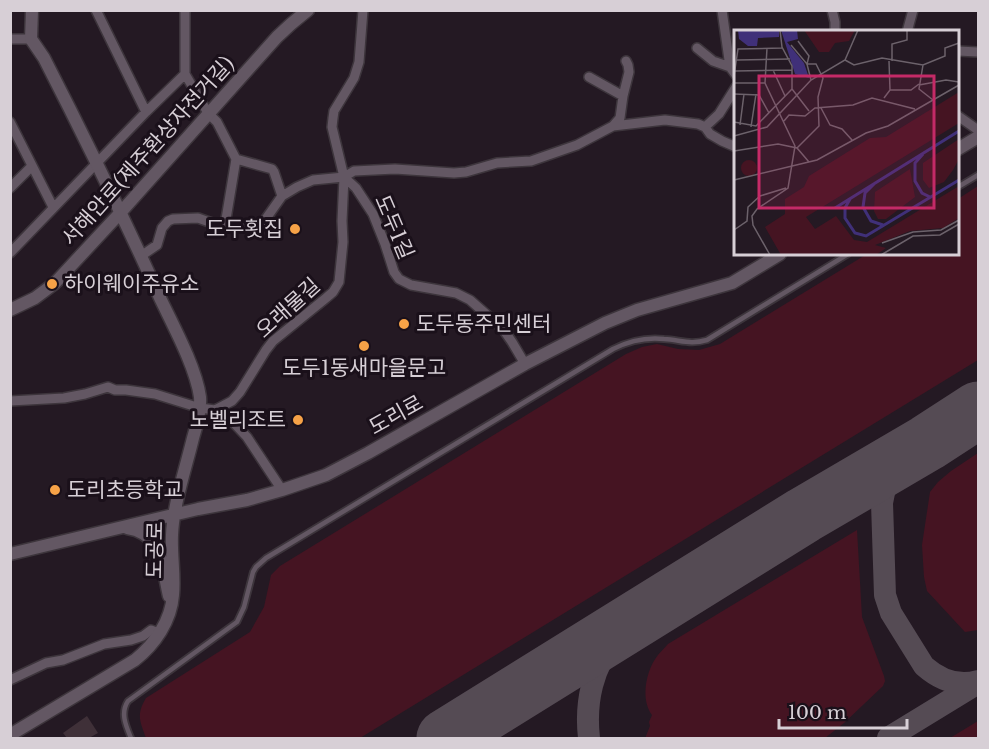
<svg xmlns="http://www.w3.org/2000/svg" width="989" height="749" font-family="'Libre Baskerville','Noto Sans KR',serif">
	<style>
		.green { fill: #451422 }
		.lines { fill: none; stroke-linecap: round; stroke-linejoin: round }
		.taxiway { stroke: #554b54; stroke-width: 22 }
		.runway { stroke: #554b54; stroke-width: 57 }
		.building { fill: #3f3038 }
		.service-casing { stroke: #3d353c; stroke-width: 8 }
		.minor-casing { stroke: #3d353c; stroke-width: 12 }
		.tertiary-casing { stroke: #3d353c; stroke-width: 15 }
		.service { stroke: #635763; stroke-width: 4.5 }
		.minor { stroke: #635763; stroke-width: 9 }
		.tertiary { stroke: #635763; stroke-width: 12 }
		.poi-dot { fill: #f6a247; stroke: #1a101a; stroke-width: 2 }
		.labels { text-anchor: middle; stroke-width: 6; stroke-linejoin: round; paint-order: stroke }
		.street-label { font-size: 21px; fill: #d7cfd6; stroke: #1a101a }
		.poi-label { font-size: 21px; fill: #d7cfd6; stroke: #1a101a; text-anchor: start }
		.inset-river { fill: none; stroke: #403079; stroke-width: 3 }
		.inset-road { fill: none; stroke: #6c626b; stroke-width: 1.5 }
		.view { fill: #c42a67; fill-opacity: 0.15; stroke: #c42a67; stroke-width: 3 }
		.inset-edge { fill: none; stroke: #d7cfd6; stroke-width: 3 }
	</style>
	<rect width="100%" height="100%" fill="#241923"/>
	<path class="green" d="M978,186v174l-618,378h-214c-6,-17 -10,-23 0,-40l104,-66 14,-25 7,-32 9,-9 346,-212 16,-7 15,-3 21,5 21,1 21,-6 147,-90h91v-55z
		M978,453v177l-13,2 -38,-41 -3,-14 -2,-32 8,-53 8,-10 13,-11z
		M857,530l5,87 22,59 1,5 -2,5 -39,37 -19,15h-179v-2l4,-10 -1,-4 3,-7c-12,-16 -6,-45 6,-60 3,-4 7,-7 10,-11z
		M978,721v17h-28z"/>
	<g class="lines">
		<path class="taxiway" d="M927,443c-23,17 -41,29 -45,60l3,92 6,18 33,53c16,14 34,21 54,15
			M486,738l12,-22 18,-21
			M589,738c-4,-35 3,-72 28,-100 9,-10 21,-18 32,-27
			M888,738l90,-55"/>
		<path class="runway" d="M445,738l359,-223 123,-72 51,-33"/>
	</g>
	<path class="building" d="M87,716l11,17 -9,5h-22l-4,-5z"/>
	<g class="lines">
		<g class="service-casing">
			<path id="service" d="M958,187l20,-12
				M131,738c-5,-12 -11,-25 -3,-37l109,-79 7,-15 9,-35 3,-5 10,-9 347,-209c16,-8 33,-12 51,-10 17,1 26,6 43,1l141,-86"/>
		</g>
		<g class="minor-casing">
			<path id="minor" d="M96,10l50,102
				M185,10v64l23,39 9,9 19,37 36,10 2,3 8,24
				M722,10l8,57 6,8
				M832,10l3,12v10
				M907,32l6,-22
				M10,39h21
				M697,48l16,13 17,6
				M958,51l20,1
				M589,77l34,19
				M958,116l20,14
				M10,122l43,85
				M613,126l7,-8 3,-22 6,-24 -1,-7 -2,-4
				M705,127l14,-13 17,-27
				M344,177l12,11 17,26 12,30 9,28 5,7 12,6 45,8 14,7 33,29 9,13 13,22
				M10,188l22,-22
				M225,225l11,-66
				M10,253l136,-141 39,-38
				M141,256l16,-11 5,-17 6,-7 5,-2 25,-1 14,5 13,2 24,1 10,-2 6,-4 17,-24 15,-9 16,-7 31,-3 10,-6 41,-2 59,4 12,-1 31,-9 34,-2 46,-16 36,-19 52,-6 33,4 7,3 5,7 12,7 14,6
				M10,401l54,-3 21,-4 23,-7 7,3h11l29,4 45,14 15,2 16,10 16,17 35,53
				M215,410l17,-9 8,-9 26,-42 7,-9 53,-43 7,-6 6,-10 4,-40 -1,-21 2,-44 -12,-50 1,-9 1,-7 20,-33 5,-16 4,-52
				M10,680l36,-17 17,-3 41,-16 27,-4 12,-4 8,-6 8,3"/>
		</g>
		<g class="tertiary-casing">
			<path id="tertiary" d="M958,149l20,-12
				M10,310l25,-12 20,-15 66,-71 156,-175 14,-13 17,-14
				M127,528c36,5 35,39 42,68
				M10,554l188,-45 49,-9 35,-10 44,-15 42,-22 157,-89 80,-41 32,-13 95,-27 48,-29
				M10,735l125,-75c20,-16 36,-39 38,-65 2,-20 -2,-40 -1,-60 1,-29 14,-68 21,-97 4,-13 8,-28 7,-41 -4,-29 -26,-70 -39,-97 -37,-82 -76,-162 -117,-242l-13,-19 1,-29"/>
		</g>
		<use href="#service" class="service"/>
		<use href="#minor" class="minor"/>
		<use href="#tertiary" class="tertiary"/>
	</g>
	<g class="poi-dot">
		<circle cx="295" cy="229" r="6"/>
		<circle cx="52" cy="284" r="6"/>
		<circle cx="404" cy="324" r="6"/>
		<circle cx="364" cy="346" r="6"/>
		<circle cx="298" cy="420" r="6"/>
		<circle cx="55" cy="490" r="6"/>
	</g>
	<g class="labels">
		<g class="street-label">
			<text transform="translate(148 151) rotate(-48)" y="7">서해안로(제주환상자전거길)</text>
			<text transform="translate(394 227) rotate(67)" y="7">도두1길</text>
			<text transform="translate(288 308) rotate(-42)" y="7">오래물길</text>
			<text transform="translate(396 415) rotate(-29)" y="7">도리로</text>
			<text transform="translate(155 550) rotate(-89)" y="7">도공로</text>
		</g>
		<g class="poi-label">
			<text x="283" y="236" text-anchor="end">도두횟집</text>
			<text x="64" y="291">하이웨이주유소</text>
			<text x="416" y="331">도두동주민센터</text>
			<text x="364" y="375" text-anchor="middle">도두1동새마을문고</text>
			<text x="286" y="427" text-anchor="end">노벨리조트</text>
			<text x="67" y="497">도리초등학교</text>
		</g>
	</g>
	<g transform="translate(734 30)">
		<rect width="225" height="225" fill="#241923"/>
		<path d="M70,0h51l-6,11 -14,2 -6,9h-10zM225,62v31l-153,94 9,12 21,-13 18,24 13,2 92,-56v32l-16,10 -33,3 -35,14 11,3 -10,7h-95l-16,-28 20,-13v-15l19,-12 5,-11 61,-38 16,-1zM225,109v20l-6,11 -9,12 -15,6 -6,-8v-17zM7 138a8 8 0 1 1 16 0a8 8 0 1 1-16 0ZM176,139l5,28 -29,22h-8l-4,-8 1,-19z" fill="#451422"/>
		<path d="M4,0h41v7l-21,1 -1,8h-9l-9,-7zM47,0h16l1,9 -11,3 17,21 5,15 -14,-4z" fill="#403079"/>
		<path class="inset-river" d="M189,124l-8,9v18l7,12 8,4M140,154l-9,9 -2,14 8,14 12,4M116,169l-5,9v10l10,15 11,3 93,-56M101,178l124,-77"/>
		<path class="inset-road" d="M46,0l2,17 10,19v23l17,22M57,15l16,19 4,16M33,18l-2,35 30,63 -7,42 -31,21 -5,7 1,9 17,30M3,30l53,-1M111,30l9,5 28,-7 41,7 22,-9v-8l14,-5M155,31l1,29M158,31v-17l15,-4v-10M189,35l-4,24 14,11M39,40l12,26M1,41l57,-1M0,46l4,-27 44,-1M0,53h31M185,55l27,-5 13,2M0,64l25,1 10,18M150,68l6,-8h21l8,-6M87,78l9,17 12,4 10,11M50,91l5,-6 16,1 10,-8 38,-3 19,-7 43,11M0,92l22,4 36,-37M6,95l4,-31M17,97l5,-33M0,106l33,-9 44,-47 34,-20 13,-30M63,118l22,-22 -1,-29 5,-19 -7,-14h-9l2,-8 -11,-15M0,121l44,-7 19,4 12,14M0,150l83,-20 49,-27 22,-7 71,-41M0,200l13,-9 1,-14 12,-11 26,-8M148,213l31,-11 28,-2 18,-10M147,225l32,-19 27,-1 19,-11"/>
		<path class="view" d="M25,46h175v132h-175z"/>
		<rect width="225" height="225" class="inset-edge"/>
	</g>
	<rect width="989" height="749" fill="none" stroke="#d7cfd6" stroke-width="24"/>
	<path d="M779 719v9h128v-9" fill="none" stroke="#d7cfd6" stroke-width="3"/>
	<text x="788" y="719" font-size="18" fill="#d7cfd6" stroke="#1a101a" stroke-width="4.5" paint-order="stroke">100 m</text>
</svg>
